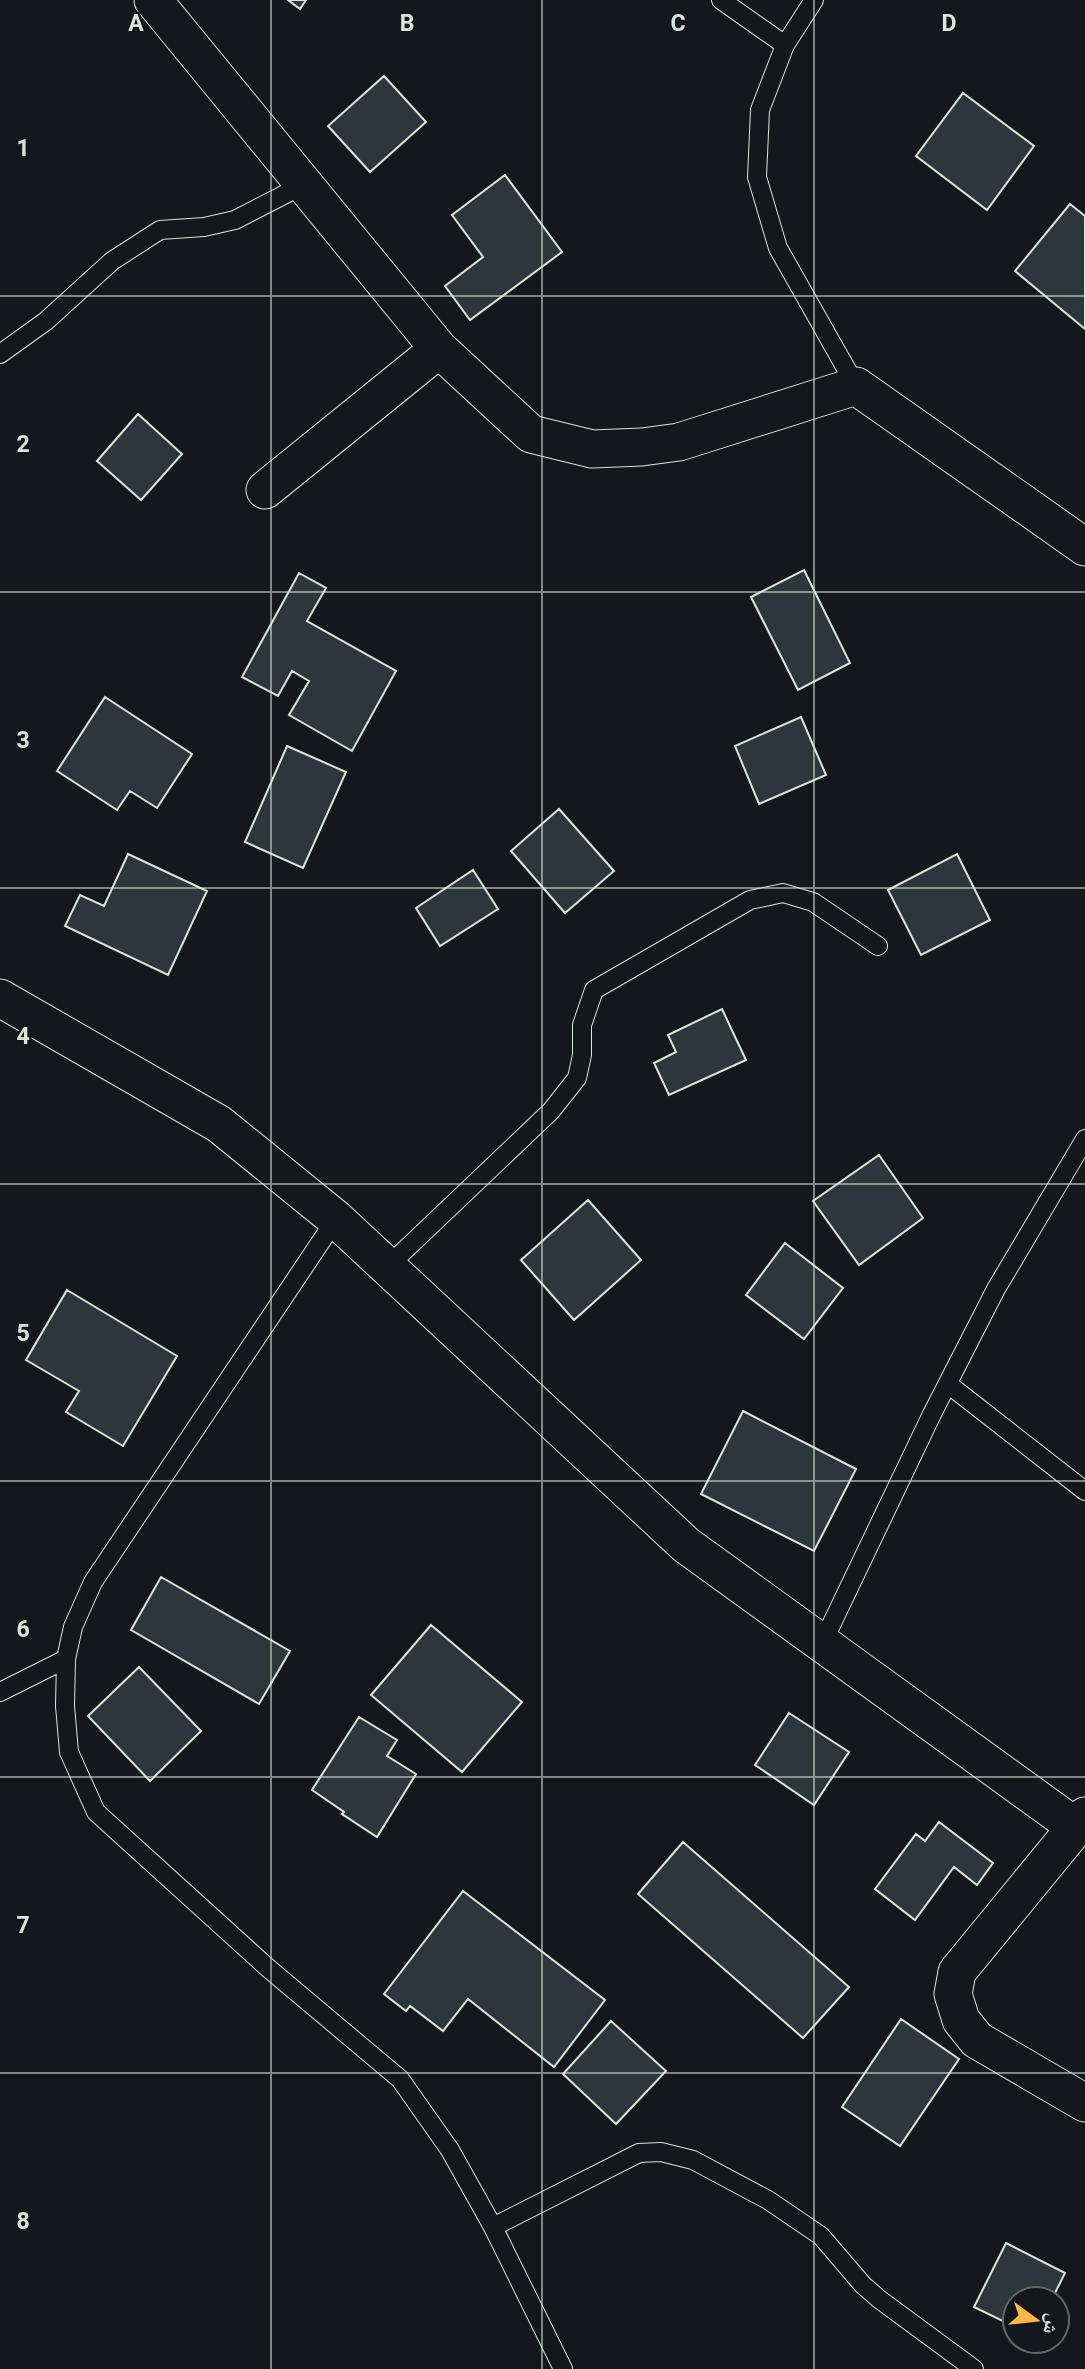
<svg xmlns="http://www.w3.org/2000/svg" width="1085" height="2369" font-family="Roboto,'Noto Naskh Arabic',sans-serif">
	<style>
		.building { fill: #2c363c; stroke: #d8e6dc; stroke-width: 2 }
		.lines { fill: none; stroke-linecap: round; stroke-linejoin: round }
		.lane-casing { stroke: #d8e6dc; stroke-width: 20 }
		.street-casing { stroke: #d8e6dc; stroke-width: 39 }
		.lane { stroke: #14181c; stroke-width: 18 }
		.street { stroke: #14181c; stroke-width: 37 }
		.grid { fill: none; stroke: #d8e6dc; stroke-width: 2; stroke-opacity: 0.55 }
		.grid-label { font-size: 23px; text-anchor: middle; font-weight: bold; fill: #d8e6dc; stroke: #14181c; stroke-width: 5; stroke-linejoin: round; paint-order: stroke }
	</style>
	<rect width="100%" height="100%" fill="#14181c"/>
	<path class="building" d="M288,0h18l-6,9z
		M384,76l42,46 -56,50 -42,-46z
		M963,93l71,53 -47,64 -71,-54z
		M505,175l57,77 -92,68 -25,-34 38,-29 -31,-42z
		M1070,204l15,12v113l-70,-58z
		M138,414l44,40 -41,46 -44,-39z
		M804,570l46,93 -52,27 -47,-93z
		M299,573l27,15 -19,33 89,50 -44,80 -63,-36 20,-34 -17,-10 -14,25 -36,-19z
		M105,697l87,57 -35,54 -27,-17 -13,19 -60,-39z
		M801,717l25,58 -67,29 -24,-58z
		M287,746l59,26 -43,96 -58,-26z
		M559,809l55,62 -49,42 -54,-62z
		M128,854l79,37 -39,84 -103,-49 15,-31 24,11z
		M957,854l33,66 -69,35 -33,-65z
		M473,870l25,39 -58,37 -24,-38z
		M722,1009l24,51 -77,35 -15,-32 22,-11 -8,-17z
		M879,1155l44,63 -64,47 -46,-64z
		M588,1200l53,60 -67,60 -53,-60z
		M785,1243l58,45 -39,51 -58,-44z
		M67,1290l110,66 -54,90 -57,-34 13,-21 -53,-31z
		M743,1411l113,58 -42,82 -113,-57z
		M161,1577l129,74 -31,53 -128,-74z
		M431,1625l91,77 -60,70 -91,-77z
		M139,1667l62,64 -51,50 -62,-65z
		M789,1713l60,39 -35,53 -59,-40z
		M359,1717l38,23 -10,16 29,18 -39,63 -35,-23 2,-2 -32,-22z
		M939,1822l54,41 -16,22 -23,-18 -39,53 -40,-31 41,-55 9,7z
		M683,1842l166,145 -46,51 -165,-144z
		M463,1891l142,109 -51,67 -86,-68 -25,32 -33,-25 -4,5 -22,-17z
		M901,2019l58,40 -59,87 -58,-39z
		M611,2021l55,50 -50,53 -53,-50z
		M1006,2243l59,30 -13,26h-37v28l-41,-20z"/>
	<g class="lines">
		<g class="lane-casing">
			<path id="lane" d="M721,0l64,45
				M814,0l-29,45 -25,65 -3,67 21,71 78,138
				M0,354l46,-33 66,-60 48,-31 44,-3 31,-7 68,-35
				M336,1219l-243,363 -20,45 -7,32 -1,47 4,46 27,60 172,156 132,111 50,71 43,77 70,142
				M387,1267l164,-156 26,-33 5,-23v-30l12,-35 156,-90 33,-7 30,9 65,44
				M948,1384l137,107
				M822,1644l110,-230 64,-125 89,-150
				M0,1692l66,-33
				M493,2227l146,-74 22,-1 32,8 75,40 53,36 42,49 16,14 95,70"/>
		</g>
		<g class="street-casing">
			<path id="street" d="M153,0l286,349 92,85 61,15 50,-2 37,-5 177,-56 229,161
				M265,490l174,-141
				M0,998l219,126 117,95 350,326 390,282
				M1085,1816l-128,156 -4,22 8,26 16,20 108,63"/>
		</g>
		<use href="#lane" class="lane"/>
		<use href="#street" class="street"/>
	</g>
	<path class="grid" d="M271,0v2369M542,0v2369M814,0v2369M0,296h1085M0,592h1085M0,888h1085M0,1184h1085M0,1481h1085M0,1777h1085M0,2073h1085"/>
	<g class="grid-label">
		<text x="136" y="31">A</text>
		<text x="407" y="31">B</text>
		<text x="678" y="31">C</text>
		<text x="949" y="31">D</text>
		<text x="23" y="156">1</text>
		<text x="23" y="452">2</text>
		<text x="23" y="748">3</text>
		<text x="23" y="1044">4</text>
		<text x="23" y="1341">5</text>
		<text x="23" y="1637">6</text>
		<text x="23" y="1933">7</text>
		<text x="23" y="2229">8</text>
	</g>
	<g transform="translate(1036 2320) rotate(105)"><circle r="33" fill="#14181c" stroke="#626a69" stroke-width="2"/>
	<path d="M0-5L12 26L0 18L-12 26Z" fill="#ffb74d"/>
	<text y="-10" font-size="19" font-weight="bold" text-anchor="middle" fill="#d8e6dc">ش</text>
	</g>
</svg>
